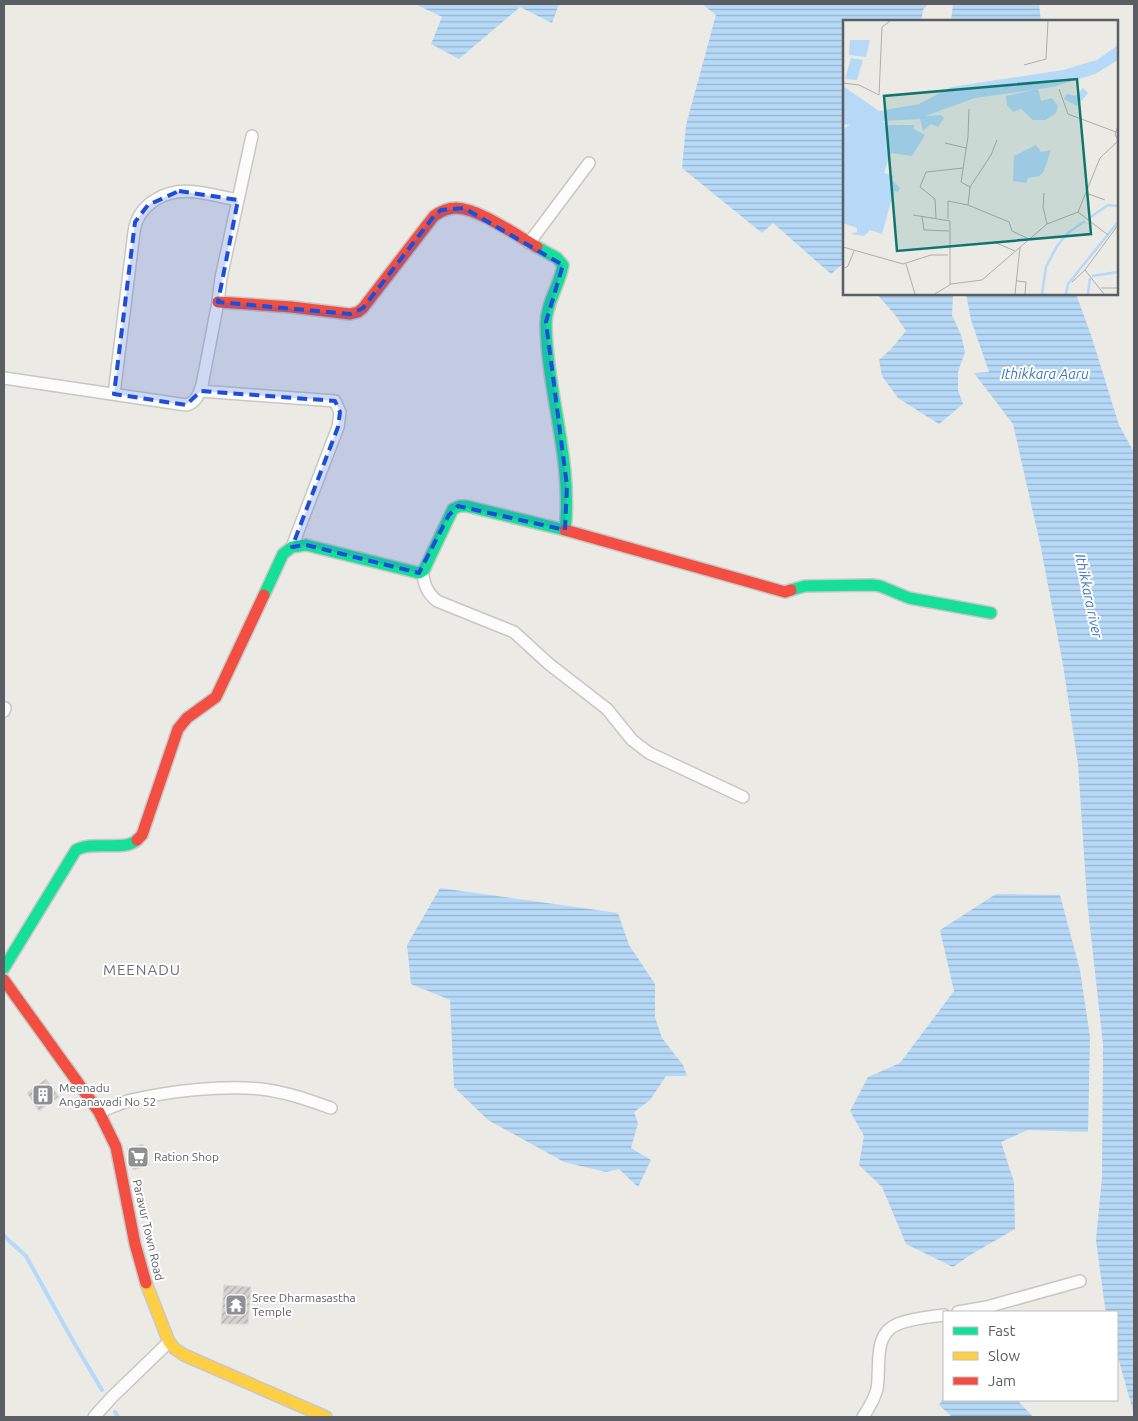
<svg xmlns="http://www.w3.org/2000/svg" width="1138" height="1421" font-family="Ubuntu,sans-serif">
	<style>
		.water { fill: url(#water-rules) }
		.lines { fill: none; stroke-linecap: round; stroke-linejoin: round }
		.stream { stroke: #b6d9f7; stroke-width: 4 }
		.building { fill: url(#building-hatch); stroke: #dad9d4 }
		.street-casing { stroke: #c7c7c5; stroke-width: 14 }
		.fast-casing { stroke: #c7c8c7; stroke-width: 14 }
		.slow-casing { stroke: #c7c8c7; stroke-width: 14 }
		.jam-casing { stroke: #c7c8c7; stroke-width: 14 }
		.street { stroke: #fcfcfb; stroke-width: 11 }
		.fast { stroke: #16e098; stroke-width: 11 }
		.slow { stroke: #ffcf43; stroke-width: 11 }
		.jam { stroke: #f24e42; stroke-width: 11 }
		.marked { fill: #1d4ed8; fill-opacity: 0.2; stroke: #1d4ed8; stroke-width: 4; stroke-dasharray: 10 6; stroke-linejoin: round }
		.labels { text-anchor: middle; stroke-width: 4; stroke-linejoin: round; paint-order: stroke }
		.poi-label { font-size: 12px; fill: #5a5e63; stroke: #fff; text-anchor: start }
		.street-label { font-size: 12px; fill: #5a5e63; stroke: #fff }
		.water-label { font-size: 14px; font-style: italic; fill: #3c76bf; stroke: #fff }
		.quarter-label { font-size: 15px; letter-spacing: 1px; fill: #6b7075; stroke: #fff }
		.inset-river { fill: none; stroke: #b6d9f7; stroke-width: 2.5 }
		.inset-road { fill: none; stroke: #adaead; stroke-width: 1 }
		.view { fill: #0f766e; fill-opacity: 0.15; stroke: #0f766e; stroke-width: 2.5 }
		.inset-edge { fill: none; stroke: #5a5e63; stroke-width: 2.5 }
	</style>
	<defs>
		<pattern id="water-rules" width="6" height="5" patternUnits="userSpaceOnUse" patternTransform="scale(1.25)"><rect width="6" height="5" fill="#b6d9f7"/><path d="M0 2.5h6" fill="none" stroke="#97b3cc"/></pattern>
		<pattern id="building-hatch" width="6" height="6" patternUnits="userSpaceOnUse" patternTransform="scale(1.25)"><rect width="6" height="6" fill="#d3d2cf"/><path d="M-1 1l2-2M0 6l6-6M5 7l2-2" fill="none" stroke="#aeaeac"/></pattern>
	</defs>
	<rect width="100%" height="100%" fill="#ebeae5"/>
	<path class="water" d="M415,4h144l-7,19 -32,-16 -61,52 -28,-15 11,-27z
		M702,4h226l-5,6 -2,11h-77v242l-13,11 -58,-51 -11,10 -80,-65 4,-43 30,-110z
		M953,4h86l2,17h-90z
		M877,294h76l-1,21 9,20 4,17 -7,20v18l5,14 -24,20 -41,-26 -16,-22 -3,-16 12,-11 15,-18 -10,-15z
		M966,294h110l15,41 28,90 15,27v962l-17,-60v-42h-11l-1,-5 -9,-67 6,-63 1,-133 -16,-144 -9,-136 -15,-99 -22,-117 -28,-124 -39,-51 15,-1 -18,-52z
		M440,888l178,25 11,32 26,39v33l7,21 21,27 4,11h-21l-16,24 -16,12 4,11 -7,25 20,12 -13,27 -19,-18 -13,3 -42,-10 -76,-42 -34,-33 -4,-87 -39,-16 -4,-39z
		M996,894l64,1 20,75 10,67 -2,95 -60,-2 -27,12 13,40 1,47 -43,25 -19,13 -47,-23 -24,-57 -23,-22 5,-29 -14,-25 18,-34 32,-14 54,-72 -14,-61z
		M944,1397v3h75v2l14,15h-81l-13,-12z"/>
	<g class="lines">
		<path class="stream" d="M4,1236l22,20 47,85 29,49
			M115,1412l3,5"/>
	</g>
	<path class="building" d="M46,1079l13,18 -20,14 -12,-18z
		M143,1144l6,21 -16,5 -6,-21z
		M224,1285l27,2 -3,37h-27z"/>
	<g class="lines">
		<g class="street-casing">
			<path id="street" d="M529,243l60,-80
				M4,378l182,27c10,-2 13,-11 16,-20l16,-83 3,-24 31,-142
				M200,391l135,10 5,11 -2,15 -46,120
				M114,394l20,-162c2,-14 8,-24 21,-32 26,-17 55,-5 83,0
				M422,572c3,13 4,20 15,29l77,31 35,32 58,45 25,31 17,13 94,44
				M4,711l1,-3
				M99,1112c11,-4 21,-9 32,-12 40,-9 90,-15 130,-11 25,3 47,11 70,19
				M958,1312l29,-5 93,-26
				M94,1417l18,-20 57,-55
				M863,1417c6,-9 11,-17 14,-28 4,-22 -5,-55 21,-65 15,-6 31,-7 46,-9"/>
		</g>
		<g class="fast-casing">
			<path id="fast" d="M537,247l20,11 6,7c-3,20 -17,38 -17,59 1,69 27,137 19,206
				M791,590l14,-4 67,-1 8,1 29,12 82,15
				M264,595l19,-41 9,-7 14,-2 113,28 5,-3 29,-61 7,-3h6l99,24
				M4,968l72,-118c17,-10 48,2 61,-10"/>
		</g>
		<g class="slow-casing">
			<path id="slow" d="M146,1283l23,59 6,7 9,6 142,62"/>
		</g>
		<g class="jam-casing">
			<path id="jam" d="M218,302l73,5 59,7 8,-2 5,-4 71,-92c7,-5 13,-8 22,-8 22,0 60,27 81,39
				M565,530l220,62 6,-2
				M137,840l5,-5 36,-106 9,-11 29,-21 48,-102
				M4,980l95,132 17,35 19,97 11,39"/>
		</g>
		<use href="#street" class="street"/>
		<use href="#fast" class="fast"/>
		<use href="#slow" class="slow"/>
		<use href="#jam" class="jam"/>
	</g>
	<path class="marked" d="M179,191l59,9 -20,102 132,12 13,-6 71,-92 7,-6 23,-2 99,57 -17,57 21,164 -2,44 -107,-24 -9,9 -30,58 -113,-28 -14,2 46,-120 2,-15 -5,-11 -134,-10 -15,14 -72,-11 21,-172 13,-17z"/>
	<defs>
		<g id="building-square" transform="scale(1.125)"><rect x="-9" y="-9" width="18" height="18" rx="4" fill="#8d8f90" stroke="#fff"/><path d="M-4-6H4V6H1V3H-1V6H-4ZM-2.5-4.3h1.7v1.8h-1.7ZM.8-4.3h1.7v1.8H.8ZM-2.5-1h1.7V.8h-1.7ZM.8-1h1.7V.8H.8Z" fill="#fff"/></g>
		<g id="supermarket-square" transform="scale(1.125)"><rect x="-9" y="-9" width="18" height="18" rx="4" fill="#8d8f90" stroke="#fff"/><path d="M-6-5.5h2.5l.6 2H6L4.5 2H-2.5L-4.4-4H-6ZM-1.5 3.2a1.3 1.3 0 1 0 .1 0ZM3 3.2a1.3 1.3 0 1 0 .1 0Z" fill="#fff"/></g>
		<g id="temple-square" transform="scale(1.125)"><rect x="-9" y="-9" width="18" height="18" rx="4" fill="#8d8f90" stroke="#fff"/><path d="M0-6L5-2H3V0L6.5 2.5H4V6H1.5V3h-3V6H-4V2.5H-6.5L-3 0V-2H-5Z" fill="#fff"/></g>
	</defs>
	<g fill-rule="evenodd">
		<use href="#building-square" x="43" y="1095"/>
		<use href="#supermarket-square" x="138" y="1157"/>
		<use href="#temple-square" x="236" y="1305"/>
	</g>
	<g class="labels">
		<g class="poi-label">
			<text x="59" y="1092">Meenadu<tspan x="59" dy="14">Anganavadi No 52</tspan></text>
			<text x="154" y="1161">Ration Shop</text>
			<text x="252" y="1302">Sree Dharmasastha<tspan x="252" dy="14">Temple</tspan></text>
		</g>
		<g class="street-label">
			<text transform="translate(148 1230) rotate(77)" y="4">Paravur Town Road</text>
		</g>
		<g class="water-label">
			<text x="1045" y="379">Ithikkara Aaru</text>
			<text transform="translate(1089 596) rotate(78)" y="5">Ithikkara river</text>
		</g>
		<g class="quarter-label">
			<text x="142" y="975">MEENADU</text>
		</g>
	</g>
	<g transform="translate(843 20)">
		<rect width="275" height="275" fill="#ebeae5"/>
		<path d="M7,20h20l-4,17 -17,-2zM275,25v15l-23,14 -42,13 -78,11 -50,18 16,-1 3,3 -6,9 -7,-3 -8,7 -3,-12 -38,2 6,4h26v4l11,6 -13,21 -21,-3 -2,4 -5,16 10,3 -2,4 8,8 -2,4 -4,-1 -12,43 -12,-4 -6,6 -13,-2 6,-2v-4l-14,-5v-94l7,-4 -7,-1v-38l36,25 40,-7 32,-17 112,-17 34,-10zM8,38l12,2 -6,20 -12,-1zM240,68l5,5 -11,13 -13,-7 3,-5 9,2zM195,69l3,12 11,-3 6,8 -2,7 -10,7h-13l-12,-11 -8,3 -6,-7 -1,-9zM193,125l5,7 10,-2 -7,21 -4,5 -12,2 -2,5 -13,-2 1,-25z" fill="#b6d9f7"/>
		<path class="inset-river" d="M246,198l19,-13 10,1M249,256l26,-4M199,274l4,-27 11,-21 11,-13 17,-12M223,274l2,-10 50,-62M245,274l2,-16"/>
		<path class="inset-road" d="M181,45l22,-6 2,-38M0,63l16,2 20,10 3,-68 8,-6M216,69l9,25 48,18M126,89l-1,28 -7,45 9,5 -2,18 41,17 3,9 17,8M275,105l-3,10 3,4M102,123l21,5M127,167l21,-32 6,-15M201,173l-1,14 4,17M243,173l19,7M235,192l30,23M70,195l37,6v64M79,196l2,14 25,1M93,198l-1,-19 -15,-12 6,-15 37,-4M105,199v-18l20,4M151,222l21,9M0,227l60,17 28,-9h17M63,244l9,30M0,249l5,-3 6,-15M174,261l9,1 -1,12M229,262l13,-12M258,268h17M92,274l16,-10 31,-4 65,-56 31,-12 22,-54 18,-17M172,274l5,-47M261,274l-19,-24 33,-45"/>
		<path class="view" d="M234,59l14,155 -194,17 -13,-155z"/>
		<rect width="275" height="275" class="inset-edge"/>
	</g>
	<rect width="1138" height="1421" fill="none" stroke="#5a5e63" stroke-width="10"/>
	<rect x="943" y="1311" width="175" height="90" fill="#ffffff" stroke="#bdbfc1"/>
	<rect x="953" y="1327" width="25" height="8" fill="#16e098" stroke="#bdbfc1"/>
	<text x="988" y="1336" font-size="15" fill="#5a5e63">Fast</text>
	<rect x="953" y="1352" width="25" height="8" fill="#ffcf43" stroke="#bdbfc1"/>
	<text x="988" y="1361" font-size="15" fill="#5a5e63">Slow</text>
	<rect x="953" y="1377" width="25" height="8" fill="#f24e42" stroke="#bdbfc1"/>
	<text x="988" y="1386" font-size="15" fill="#5a5e63">Jam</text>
</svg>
